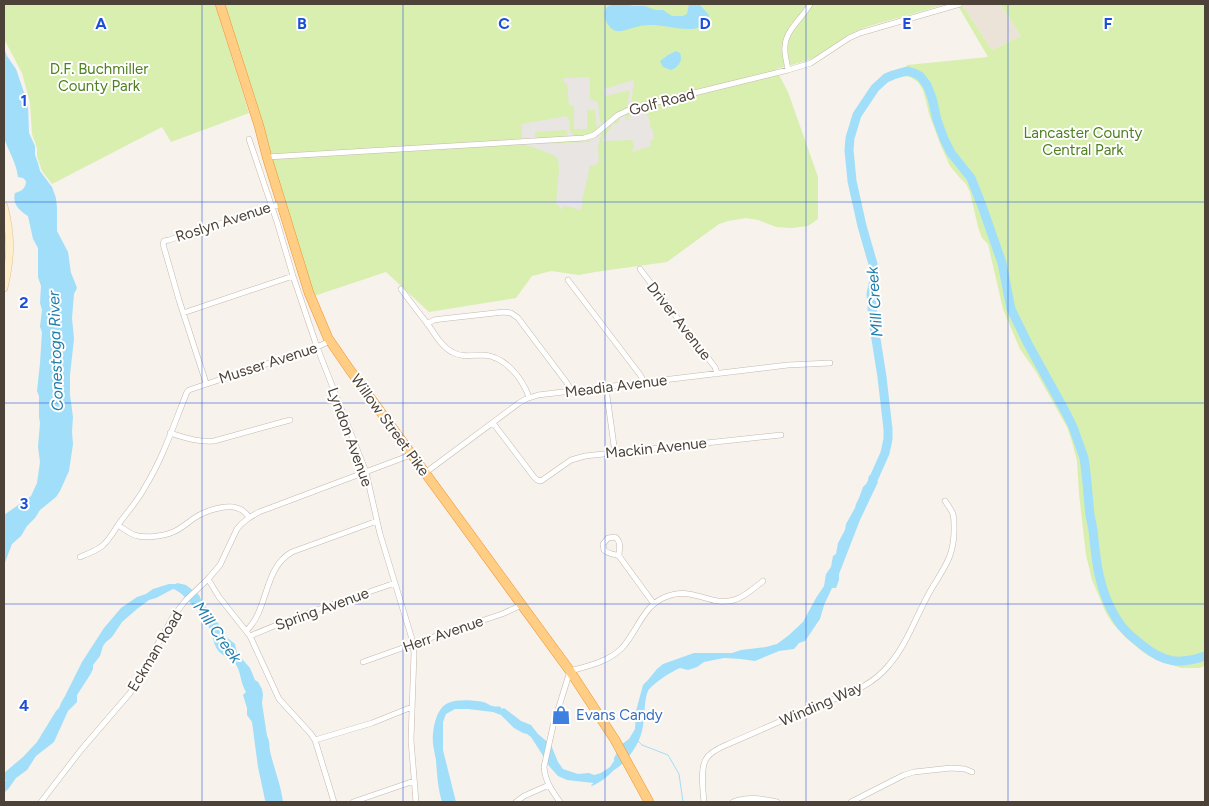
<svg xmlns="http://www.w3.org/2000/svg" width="1209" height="806" font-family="Figtree,sans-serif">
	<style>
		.residential { fill: #ebe3d8 }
		.green { fill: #d8efaf }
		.parking { fill: #e8e5e2 }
		.water { fill: #a1def9 }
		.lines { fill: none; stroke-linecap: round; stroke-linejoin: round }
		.stream { stroke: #a1def9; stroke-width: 1 }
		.river { stroke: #a1def9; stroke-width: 9 }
		.minor-casing { stroke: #c4b9ac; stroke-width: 6 }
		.secondary-casing { stroke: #dfc598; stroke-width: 8 }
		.trunk-casing { stroke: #f0952c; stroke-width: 10 }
		.minor { stroke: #fff; stroke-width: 5 }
		.secondary { stroke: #fec; stroke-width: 7 }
		.trunk { stroke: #ffcd84; stroke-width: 9 }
		.grid { fill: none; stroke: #1d4ed8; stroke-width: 1; stroke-opacity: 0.55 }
		.labels { text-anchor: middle; stroke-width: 4; stroke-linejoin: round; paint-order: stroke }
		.park-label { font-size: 15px; fill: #4f8121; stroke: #fff }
		.street-label { font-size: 15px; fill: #4c4237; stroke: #fff }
		.shop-label { font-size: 15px; fill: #366cbe; stroke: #fff; text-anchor: start }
		.water-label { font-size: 16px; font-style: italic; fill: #1f7eac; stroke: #fff }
		.grid-label { font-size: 16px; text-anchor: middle; font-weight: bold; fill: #1d4ed8; stroke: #fff; stroke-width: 4; stroke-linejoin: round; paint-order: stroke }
	</style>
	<rect width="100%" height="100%" fill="#f7f2eb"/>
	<path class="residential" d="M967,4h33l21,32 -29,14 -29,-44z"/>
	<path class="green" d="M4,4h211l34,109 -78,29 -9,-15 -110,57 -10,-13 -5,-15v-8l-5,-14 -2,-31 -8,-30 -18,-34z
		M225,4h722l-81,23 -18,8 -31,21 -11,5 -30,8 12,23 30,85v42l-10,7 -17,2 -15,-1 -18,-7 -12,-2 -18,3 -9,3 -52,38 -72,10 -16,3 -28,-4 -19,5 -16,22 -87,14 -43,-40 -72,24z
		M957,4h10l-4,2 29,44 29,-14 -21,-32h205v662l-6,2h-18l-28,-10 -10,-6 -17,-14 -13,-14 -7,-11 -14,-33 -6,-25 -7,-61 -2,-33 -5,-19 -5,-15 -31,-55 -16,-23 -17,-40 -15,-65 -6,-6 -4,-11 -8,-35 -4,-8 -6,-6 -10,-12 -9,-20 -12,-32 -2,-9 -4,-15 -5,-8 -8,-5 -7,-1 4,-11 81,-8z"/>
	<path class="parking" d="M590,77v22l8,3 2,20 2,2 -5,4 -2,-18h-8v19h-13v-23h-5l-2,-23h-3v-5z
		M633,80h1l-3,26 -4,1 3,-17 -24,6 -2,-7z
		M626,110l-1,5 2,6 2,-1 -2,-3 17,-5 1,3 2,-1 3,7v4l3,6 1,9 -4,1 1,5 -19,6 2,-6 -2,-6 -30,1 11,-17h4l3,-5 -6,-2z
		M566,116l3,3 1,12 6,7h-7l-3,-8 -31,2v12l55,-2 -1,-7 6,-3 8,-6 -5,22 1,13 -4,4 -6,1v5l-7,30h1l-2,9 -17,-4 -4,4 -1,-4 -3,-2 3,-35 -1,-10 -3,-3 -14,-6 -19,-6v-20z"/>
	<path class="water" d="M613,4h13l7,2h12l10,4h8l9,6h11l4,-2 2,-10h10l10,11v3c-3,5 -6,9 -12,10 -9,3 -31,-2 -42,-3 -6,0 -13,0 -19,2 -13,3 -22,10 -30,-6 -2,-5 -2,-9 1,-14z
		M4,48l3,8 9,13 12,35 1,29 6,13v9l3,8 2,8 12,16 4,11 1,10v23l11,21 3,21 3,7 3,8 -3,6 -2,24 2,21 -4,36v20l3,22 -1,15 1,12 -4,27 -9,20 -4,6 -16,13 -5,8 -8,8 -6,10 -9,8 -8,21v-50l27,-19 6,-13 3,-21 -2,-15 2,-24 -1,-6v-21l-2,-5 3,-28 2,-31 -2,-5 2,-17 -2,-7 1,-17 -3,-9v-29l-5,-9 -5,-23c-9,-6 -16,-12 -13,-23 7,-2 11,-5 11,-12l-3,-3 -5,-1c-2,-15 -9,-25 -14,-39z
		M676,51l4,2c3,7 -1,14 -9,17l-8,-3 -3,-6 8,-6z
		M869,475l9,7 -18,38 -21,54v6l-3,8h-4l-8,17 -4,14 -15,22 -6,2 -5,6 -15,2 -24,10 -14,-2 -17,-1 -20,4 -7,5 -9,3 -8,-2c-8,3 -28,16 -32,23 -4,8 -3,25 -5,35 -2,14 -10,27 -20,37 -3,3 -6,5 -9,7 -7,7 -13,12 -22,16l-1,-1 2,-1v-1l-26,-3 -9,-4 -9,-10 -2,-4 -16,-25 -4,-3 -4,-1 -9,-5 -13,-13 -8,-3 -25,-3h-13l-9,5 -3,8v28l13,52h-14c-4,-13 -5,-28 -6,-42 -1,-5 -2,-10 -3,-16 -1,-12 2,-35 15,-41 9,-4 29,-3 38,0 3,1 4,3 7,3 2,1 5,0 8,1v2l3,-1 17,13 10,4 7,9 13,11 7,17 5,7 15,5 11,-1 5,2 7,-2 9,-6 4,-6v-3l8,-14 7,-5 6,-10 1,-18 7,-26 5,-5 9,-11 6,-5 31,-11h38l9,-3 25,-3 11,-3 12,-9 14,-13 13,-24 8,-12 2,-12 5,-7 2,-11 3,-2 2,-11 7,-13 1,-6 9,-16 1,-4 3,-6 4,-11 5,-5z
		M177,583l9,2 13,10 3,7 10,13v3l7,6 1,8 15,12 2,9 13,15 5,12 3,2 4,7 1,6 -1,8 5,33c3,5 2,10 3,15 4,18 11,34 13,51h-17l-1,-2 -7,-33 -6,-45 -5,-7v-7l-4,-13 3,-3c-6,-10 -5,-21 -11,-29 -4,-6 -13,-6 -18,-14 -4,-6 -4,-15 -8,-22 -6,-10 -25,-35 -36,-38l-17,9 -7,2 -12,9 -15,13 -10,15 -6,5 -3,4 -3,10 -7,9v4l-3,6 -13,20v7l-9,9 -14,31 -18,14 -9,14 -11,8 -7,10 -5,5v-10l2,-3h-2v-7l19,-16 14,-15 19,-31 3,-3 2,-5 4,-7 17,-34 22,-34 17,-20 16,-11 9,-3 7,-5 16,-5h7z"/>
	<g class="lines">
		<path class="stream" d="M638,741l4,4 26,10 11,19 4,28"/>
		<path class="river" d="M869,489l16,-36 3,-14v-10l-6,-52 -9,-57 -2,-26 3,-14 -1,-16 -11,-38 -10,-45 -3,-31 1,-12 7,-23 18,-27 11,-10 7,-3 14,-4 7,2 6,3 7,9 5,13 5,22 7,19 7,14 20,25 11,28 20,57 9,46 17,35 37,67 8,16 11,31c3,19 4,38 6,57 1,5 2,10 3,15 3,31 6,61 23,88 6,11 16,19 26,27 22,18 37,20 63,11"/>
		<g class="minor-casing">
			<path id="minor" d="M788,70c-1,-8 -4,-16 -3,-24 1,-17 18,-28 25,-42
				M249,139l28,83 16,54 24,71 49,125 14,62 32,105 2,14 -3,87 5,62
				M267,157l317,-19 10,-3 24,-20 15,-7 155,-38 23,-7 38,-25 11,-5 100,-29
				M640,269l71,93 4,5 2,7
				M568,280l73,96 3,7
				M401,289c9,12 17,23 26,34 7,10 14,23 25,29 10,6 21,3 31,3 22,1 39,23 46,42
				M183,313l110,-37
				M427,324l7,-4 7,-1 63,-7 7,1 7,5 49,65 5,9
				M206,383l-27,-83 -16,-56 1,-3 5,-1 112,-36
				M606,388l9,65
				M493,423l41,54 3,3 4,1 30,-21 14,-4 196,-21
				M170,433c16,5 27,9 44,8l76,-21
				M425,473l94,-70 7,-4 12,-4 250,-30 42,-2
				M249,517c-3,-4 -7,-8 -12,-9 -11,-4 -32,3 -41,9 -8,5 -15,12 -23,15 -9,4 -25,6 -35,4 -7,-1 -14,-7 -20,-11 9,-13 20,-24 27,-38 18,-29 29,-63 42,-95l2,-2 128,-43 13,-6
				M619,556c0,-7 3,-14 -4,-19l-7,1 -5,6 1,6c4,4 10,4 15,6l35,48
				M80,557c23,-9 25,-11 38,-32
				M208,579l11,18 31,39 29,63 32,35 4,6 19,62
				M246,631c23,-21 17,-63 46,-79l85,-31
				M250,636l46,-19 99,-34
				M363,662l73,-26 66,-22 20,-9
				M315,740l57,-17 40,-16
				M41,802l40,-52 49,-57 43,-76 12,-16 23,-22 12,-14 17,-36c6,-8 13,-12 22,-17l149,-56 3,-2
				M353,802l61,-21
				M516,802l8,-6 25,-11
				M560,802c-8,-11 -15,-21 -16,-35l9,-41 17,-55c18,-5 38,-9 52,-23 15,-16 20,-40 41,-50 29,-14 45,9 71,2 11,-3 20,-12 29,-19
				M704,802c-1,-11 -4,-33 2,-43 4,-7 13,-11 20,-14 33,-14 65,-29 98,-42 25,-10 47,-16 65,-38 19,-22 28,-52 43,-77 14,-23 23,-34 22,-63 0,-4 0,-7 -1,-11 -2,-5 -5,-9 -8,-13
				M733,802c15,-6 29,-3 44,0
				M851,802l53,-27 10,-3 37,-4 14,1 7,3"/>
		</g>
		<g class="secondary-casing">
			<path id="secondary" d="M4,206c8,31 7,52 0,82"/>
		</g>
		<g class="trunk-casing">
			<path id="trunk" d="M220,4l39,122 8,31 42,136 19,45 22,32 220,301 45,69 34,62"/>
		</g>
		<use href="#minor" class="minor"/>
		<use href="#secondary" class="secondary"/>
		<use href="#trunk" class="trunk"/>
	</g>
	<path class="grid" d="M202,4v798M403,4v798M605,4v798M806,4v798M1008,4v798M4,202h1201M4,403h1201M4,604h1201"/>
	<defs>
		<g id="shop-bare" transform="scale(1.5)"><path d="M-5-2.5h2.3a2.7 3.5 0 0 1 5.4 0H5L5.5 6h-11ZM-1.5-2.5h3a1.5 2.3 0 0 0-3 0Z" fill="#3f7fe0" stroke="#fff" stroke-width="2.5" paint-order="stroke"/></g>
	</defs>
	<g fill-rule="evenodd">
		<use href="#shop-bare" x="561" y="715"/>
	</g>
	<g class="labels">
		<g class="park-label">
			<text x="99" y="74">D.F. Buchmiller<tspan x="99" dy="17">County Park</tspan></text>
			<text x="1083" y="138">Lancaster County<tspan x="1083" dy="17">Central Park</tspan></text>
		</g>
		<g class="street-label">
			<text transform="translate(662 102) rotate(-15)" y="5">Golf Road</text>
			<text transform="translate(223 222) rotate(-18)" y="5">Roslyn Avenue</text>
			<text transform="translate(679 321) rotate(52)" y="5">Driver Avenue</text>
			<text transform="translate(268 363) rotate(-18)" y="5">Musser Avenue</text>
			<text transform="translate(616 386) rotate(-7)" y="5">Meadia Avenue</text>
			<text transform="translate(390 425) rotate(54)" y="5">Willow Street Pike</text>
			<text transform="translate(350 437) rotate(70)" y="5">Lyndon Avenue</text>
			<text transform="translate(656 448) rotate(-6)" y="5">Mackin Avenue</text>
			<text transform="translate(322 609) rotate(-20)" y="5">Spring Avenue</text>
			<text transform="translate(443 634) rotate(-19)" y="5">Herr Avenue</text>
			<text transform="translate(155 651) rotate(-59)" y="5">Eckman Road</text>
			<text transform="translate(821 704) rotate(-24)" y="5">Winding Way</text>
		</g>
		<g class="shop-label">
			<text x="576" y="720">Evans Candy</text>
		</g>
		<g class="water-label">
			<text transform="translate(874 302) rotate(-94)" y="6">Mill Creek</text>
			<text transform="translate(55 351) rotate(-92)" y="6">Conestoga River</text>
			<text transform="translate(218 632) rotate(55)" y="6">Mill Creek</text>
		</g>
	</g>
	<g class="grid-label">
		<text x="101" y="29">A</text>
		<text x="302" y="29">B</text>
		<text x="504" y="29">C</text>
		<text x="705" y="29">D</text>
		<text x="907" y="29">E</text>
		<text x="1108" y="29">F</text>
		<text x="24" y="106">1</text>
		<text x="24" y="308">2</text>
		<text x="24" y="509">3</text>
		<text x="24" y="711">4</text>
	</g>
	<rect width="1209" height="806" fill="none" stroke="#4c4237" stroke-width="10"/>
</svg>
